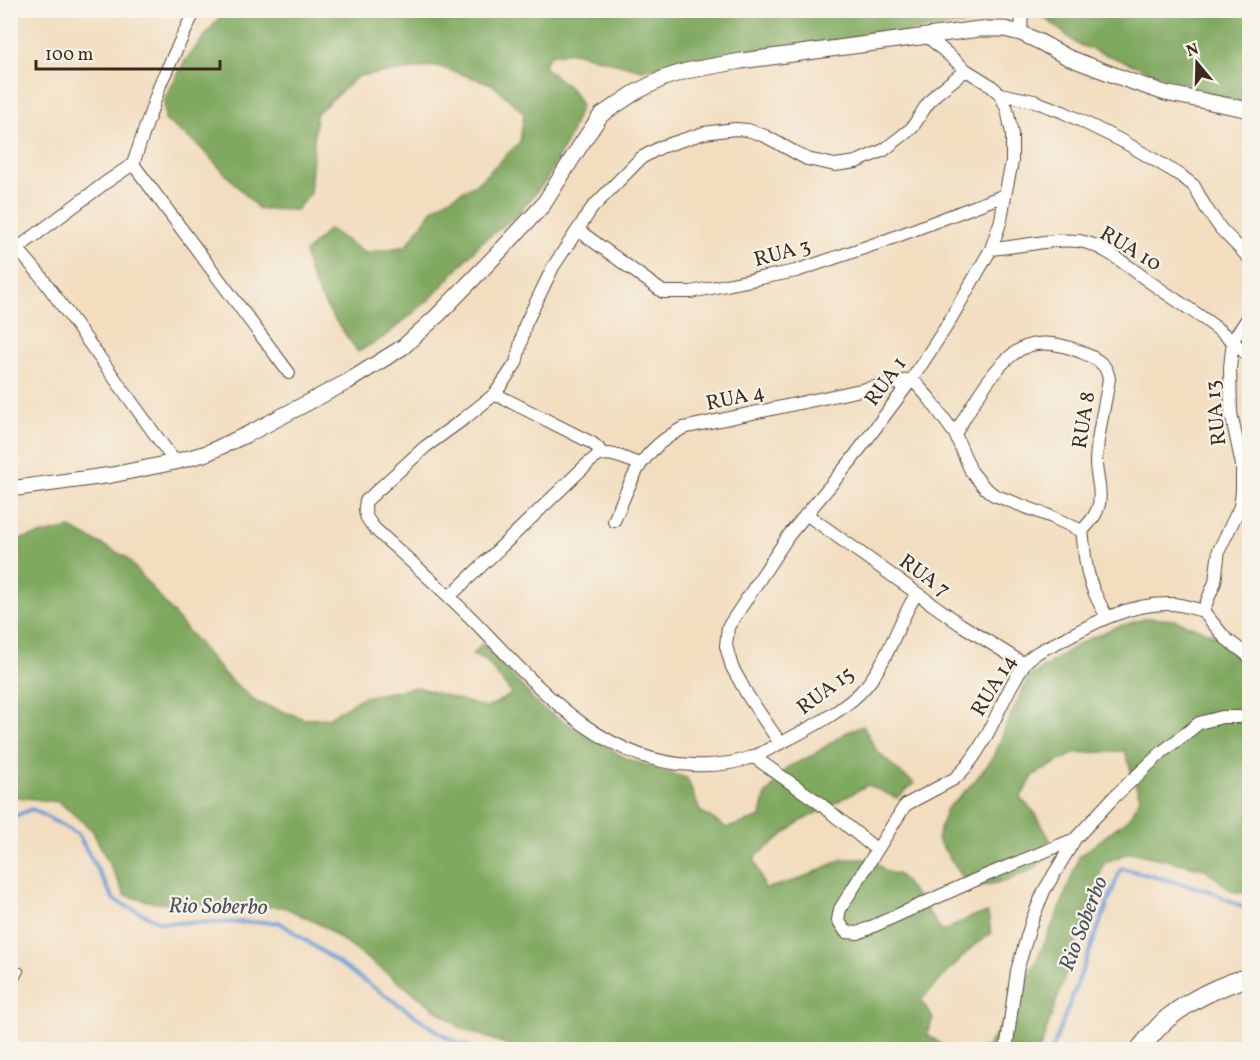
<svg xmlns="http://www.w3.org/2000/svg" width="1260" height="1060" font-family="Vollkorn,serif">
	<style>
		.forest { fill: #80a960; stroke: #5e6a3f; stroke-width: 1.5 }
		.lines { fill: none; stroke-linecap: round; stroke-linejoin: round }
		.stream { stroke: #6a9dd5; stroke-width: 4 }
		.service-casing { stroke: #564536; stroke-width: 8 }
		.minor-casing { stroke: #564536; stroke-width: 14 }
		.tertiary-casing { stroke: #564536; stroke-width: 17 }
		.secondary-casing { stroke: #564536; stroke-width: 20 }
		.service { stroke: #fff; stroke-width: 6 }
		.minor { stroke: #fff; stroke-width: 12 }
		.tertiary { stroke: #fff; stroke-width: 15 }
		.secondary { stroke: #fff; stroke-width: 18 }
		.labels { text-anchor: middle; stroke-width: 4.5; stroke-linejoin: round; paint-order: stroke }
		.street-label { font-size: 21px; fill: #3b2a1e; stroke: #f7f3e8 }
		.water-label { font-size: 22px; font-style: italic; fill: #4b525e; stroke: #f7f3e8 }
	</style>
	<rect width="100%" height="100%" fill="#f7f3e8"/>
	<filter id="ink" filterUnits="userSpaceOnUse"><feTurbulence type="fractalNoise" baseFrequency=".0167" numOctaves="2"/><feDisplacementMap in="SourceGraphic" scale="12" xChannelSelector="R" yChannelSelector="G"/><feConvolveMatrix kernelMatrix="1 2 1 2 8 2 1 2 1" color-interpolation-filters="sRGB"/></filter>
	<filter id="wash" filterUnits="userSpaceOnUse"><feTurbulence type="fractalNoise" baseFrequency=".008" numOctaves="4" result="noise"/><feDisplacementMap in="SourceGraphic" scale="24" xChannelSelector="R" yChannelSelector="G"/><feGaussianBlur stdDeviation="1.35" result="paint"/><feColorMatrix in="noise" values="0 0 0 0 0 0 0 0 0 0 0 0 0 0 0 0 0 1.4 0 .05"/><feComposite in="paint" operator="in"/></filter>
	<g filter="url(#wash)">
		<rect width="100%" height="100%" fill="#f2ddbf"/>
		<path class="forest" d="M225,11h771l-7,10 -298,39 -49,10 -68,-18 -24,3 -7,11 29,24 9,15 -11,30 -24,45 -28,34 -37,29 -52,57 -45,37 -26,15c-21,-30 -48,-62 -53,-99l24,-24 36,24 41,-7 29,-39 45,-26 40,-39 4,-29 -32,-29 -55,-18 -79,10 -42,38 -6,80 -14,16 -37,-1 -60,-63 -34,-26 -1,-20 21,-39z
			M1037,11h212v91l-18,-1 -154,-57z
			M70,528l56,29 98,117 32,28 49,17 23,-1 35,-21 54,-10 70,21 25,-14 -27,-35 -13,-4 11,-12 58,65 86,51 60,19 13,33 27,17 34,-11 4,-21 23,-29 25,-12 32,-22 18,-7 14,25 19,18 18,14 -17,15 -29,-13 -67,36 -47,37 11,31 35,-10 43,-20h29l15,13 12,3 23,28 20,29 31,-16 15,-3 3,21 -18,12 -52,54 12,18 -6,16 21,15h-429l-58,-21 -138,-102 -39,-19 -129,-4 -30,-8 -33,-65 -33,-28 -48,-6v-255z
			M1148,618l27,2 42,16 17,16 8,16 7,4v222l-17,-3 -27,-22 -74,-17 -27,11 -64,186h-66l13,-2 31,-46 42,-93 19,-51 51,-40 10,-19 -15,-47 -50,2 -41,22 -14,23 15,15 19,34 -19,21 -28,13 -37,7 -33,-49 9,-29 27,-27 21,-26 14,-36 20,-43 52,-35 36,-16z"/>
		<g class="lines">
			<path class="stream" d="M10,818l22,-9 46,25 36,66 48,23 117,-1 167,115 29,13
				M1052,1050l69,-182 89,23 40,20"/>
		</g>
	</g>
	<g filter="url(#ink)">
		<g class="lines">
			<g class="service-casing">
				<path id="service" d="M10,989l10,-18"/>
			</g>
			<g class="minor-casing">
				<path id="minor" d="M1021,33l1,-23
					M1000,94l34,7 29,11 61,30 56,33 14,11 12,22 15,21 29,30
					M133,164l156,209
					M578,230l85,62h28l105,-21 91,-31 118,-45
					M10,240l30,35 135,187
					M18,248l87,-65 28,-19 28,-82 34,-72
					M991,249c29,-2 60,-11 88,-8 24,3 52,28 71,41 35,25 70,44 100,76
					M495,394l97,49 6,5 4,6
					M955,434c17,-28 46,-86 81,-90 16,-2 31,2 45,8 14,6 26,11 28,27 -4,27 -12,55 -13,83 0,14 6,28 3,42 -2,11 -10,19 -17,27
					M806,514l154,110 64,40
					M614,521c18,-42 25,-70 69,-93l229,-49 17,19 26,36 16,37 13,16 10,8 58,22 30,14c2,12 2,25 5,37 3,18 11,33 20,49
					M917,593c-19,29 -28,65 -50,92 -19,24 -59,44 -86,58 -10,4 -19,11 -29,14 -19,7 -38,9 -58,8 -95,-2 -161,-84 -222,-146 -31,-31 -64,-60 -97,-90 -8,-10 -12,-14 -9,-28l59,-54 40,-29 30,-24 21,-31 9,-38 28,-58 39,-59 49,-50 20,-11 43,-14 31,-4 13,1 17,6 42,23 28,6 21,-3 28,-12 28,-22 14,-22 10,-12 30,-24
					M449,597l132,-127c6,-5 12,-13 20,-15 11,-4 28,6 39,9
					M1203,611l22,27 25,19
					M780,743l-32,-47 -16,-29 -6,-21 2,-19 61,-92 61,-73 62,-83 34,-52 45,-78 10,-29 4,-25 7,-33v-28l-5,-25 -7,-15 -10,-9 -24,-15 -39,-34
					M754,757l64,45 59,48
					M1075,839l-93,38 -124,56 -12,-1 -8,-12 2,-11 64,-102 3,-3 47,-25c33,-28 45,-78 69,-113 7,-12 25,-19 37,-25 33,-18 69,-37 107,-37 13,-1 25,4 36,7l12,-29 4,-32 21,-43 2,-16v-26l-11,-52 -1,-45 3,-28 17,-25
					M1007,1043l10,-72 15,-51 12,-29 31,-52 39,-42 48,-45 27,-21 10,-8 23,-6h28"/>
			</g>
			<g class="tertiary-casing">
				<path id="tertiary" d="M10,489l102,-14 63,-13 32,-9 43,-20 97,-51 56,-35 35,-32 64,-66 41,-44 39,-62 19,-28 35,-23 28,-14 22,-7 55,-10 238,-32h25l17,4 19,9 27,15 63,24 35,12 85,17"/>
			</g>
			<g class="secondary-casing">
				<path id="secondary" d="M1139,1050c9,-11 18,-23 29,-32 24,-19 53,-33 82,-41"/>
			</g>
			<use href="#service" class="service"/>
			<use href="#minor" class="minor"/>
			<use href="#tertiary" class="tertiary"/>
			<use href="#secondary" class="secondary"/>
		</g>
	</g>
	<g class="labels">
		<g class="street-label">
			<text transform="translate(1131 248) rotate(31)" y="7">RUA 10</text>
			<text transform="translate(782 252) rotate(-15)" y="7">RUA 3</text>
			<text transform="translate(885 381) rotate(-54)" y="7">RUA 1</text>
			<text transform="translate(735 397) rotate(-12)" y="7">RUA 4</text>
			<text transform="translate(1215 413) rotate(-96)" y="7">RUA 13</text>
			<text transform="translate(1083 420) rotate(-81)" y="7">RUA 8</text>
			<text transform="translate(925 575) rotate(36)" y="7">RUA 7</text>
			<text transform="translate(993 685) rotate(-59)" y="7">RUA 14</text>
			<text transform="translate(825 690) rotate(-37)" y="7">RUA 15</text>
		</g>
		<g class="water-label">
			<text transform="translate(218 905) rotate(1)" y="8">Rio Soberbo</text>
			<text transform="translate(1082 923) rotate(-69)" y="8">Rio Soberbo</text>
		</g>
	</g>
	<rect width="1260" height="1060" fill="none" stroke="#f7f3e8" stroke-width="36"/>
	<g transform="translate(1197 63) rotate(341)" stroke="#f7f3e8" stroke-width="4.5" paint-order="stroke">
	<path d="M0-4.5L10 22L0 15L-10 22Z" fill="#3b2a1e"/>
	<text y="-9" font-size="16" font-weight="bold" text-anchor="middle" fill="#3b2a1e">N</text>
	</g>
	<path d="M36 60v9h184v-9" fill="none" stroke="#3b2a1e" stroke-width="3"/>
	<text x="45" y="60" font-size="18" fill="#3b2a1e" stroke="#f7f3e8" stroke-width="4.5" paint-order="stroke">100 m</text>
</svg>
